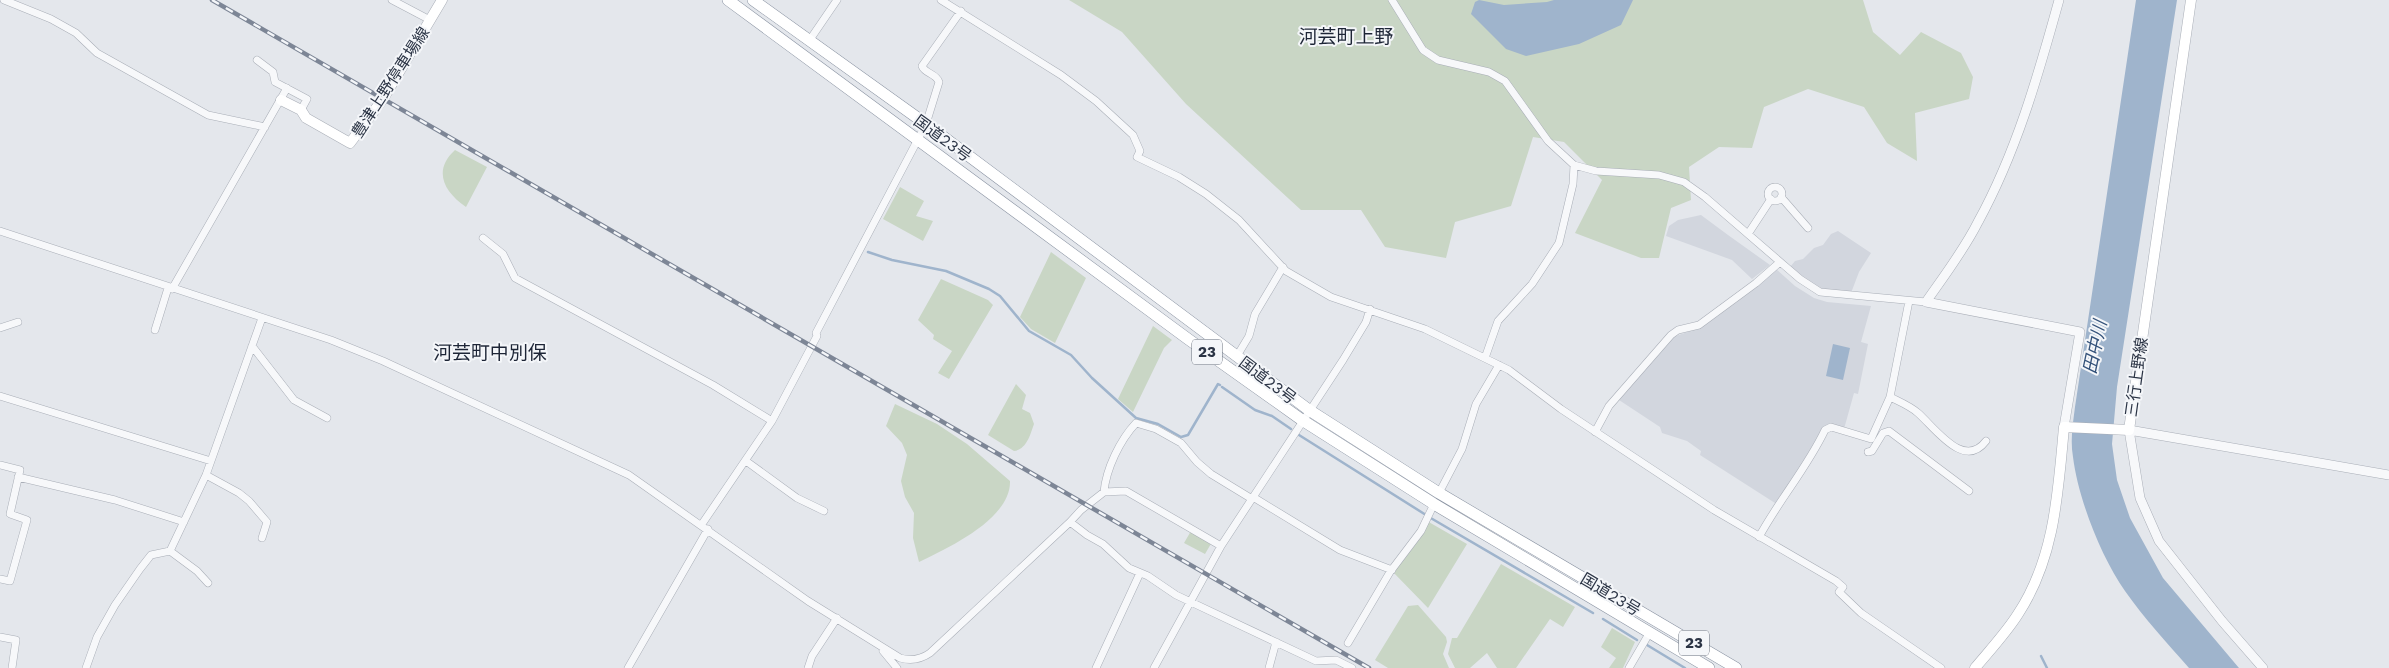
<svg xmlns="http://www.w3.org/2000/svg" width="2389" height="668" font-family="'Work Sans','Noto Sans JP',sans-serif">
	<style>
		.built { fill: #d2d6de }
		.green { fill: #c9d6c5 }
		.water { fill: #9fb4cc }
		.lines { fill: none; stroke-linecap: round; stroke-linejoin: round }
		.stream { stroke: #9fb4cc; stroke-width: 2.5 }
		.minor-casing { stroke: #a9aeb7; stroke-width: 8 }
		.tertiary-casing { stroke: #a9aeb7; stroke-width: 10 }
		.secondary-casing { stroke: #a9aeb7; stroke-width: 11 }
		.trunk-casing { stroke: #8b94a3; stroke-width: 12 }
		.minor { stroke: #f7f8fa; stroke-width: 7 }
		.tertiary { stroke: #f7f8fa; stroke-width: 9 }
		.secondary { stroke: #fff; stroke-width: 10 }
		.trunk { stroke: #fff; stroke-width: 11 }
		.rail-casing { stroke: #7d8696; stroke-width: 4.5 }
		.rail { stroke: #f4f6f9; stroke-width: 2.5; stroke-dasharray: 8; stroke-linecap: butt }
		.labels { text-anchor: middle; stroke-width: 4; stroke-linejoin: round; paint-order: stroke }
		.shield { fill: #f4f6f9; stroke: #676e7b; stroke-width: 1 }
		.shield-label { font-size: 15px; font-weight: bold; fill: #2b3445 }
		.street-label { font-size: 16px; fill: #2b3445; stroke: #f4f6f9 }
		.water-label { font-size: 18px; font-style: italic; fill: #34527a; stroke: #f4f6f9 }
		.quarter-label { font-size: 19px; fill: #1d2536; stroke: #f4f6f9 }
	</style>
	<rect width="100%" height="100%" fill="#e4e7ec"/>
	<path class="built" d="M1701,215l27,20 42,30 -18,14 -20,-19 -66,-24 3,-10 9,-6z
		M1838,231l33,22 -12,19 -8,21 -27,-3 -13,-7 -21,-16 5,-6 8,-2 11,-11 9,-3 8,-11z
		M1776,269l19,17 19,12 13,4 44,4 -10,36 7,2 -10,50 -4,-1 -10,36 -14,-4 -55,78 -75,-48 1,-4 -14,-10 -25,-8 -2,-6 -41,-27 54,-63 29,-10z"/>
	<path class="green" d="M1069,0h794l10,32 27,23 21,-23 40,21 12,24 -4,22 -54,14 2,48 -30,-18 -23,-36 -56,-18 -44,18 -12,41 -33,-1 -30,20 2,33 -20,8 -12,50h-18l-66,-25 27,-53 -38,-38 -31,-5 -22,69 -56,16 -9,36 -61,-11 -24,-37h-60l-115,-106 -64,-72z
		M455,150l32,17 -21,40c-23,-16 -33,-37 -11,-57z
		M900,187l24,14 -8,15 17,5 -10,20 -40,-22z
		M1051,252l35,26 -31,65 -24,-14 -11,-12z
		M941,279l47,21 5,5 -44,74 -11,-6 14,-22 -19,-12 1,-4 -16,-15z
		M1153,326l19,14 -8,8 -31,64 -15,-13z
		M1016,384l10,11 -4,14 8,4 4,11c-4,11 -7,25 -20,27l-26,-16z
		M895,404l42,20 30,20 43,37c1,38 -62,67 -91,81l-6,-24 1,-25 -9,-16 -4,-16 6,-26 -5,-12 -16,-17z
		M1427,521l40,23 -39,64 -35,-36z
		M1191,531l21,11 -7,12 -21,-11z
		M1501,564l74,43 -12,20 -13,-8 -34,49h-19l-10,-15 -17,15h-15l-7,-14 4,-16h5z
		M1418,605l28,32 1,5 -4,12 6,14h-61l-13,-8 33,-54z
		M1612,628l23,14 -12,26h-14l7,-10 -15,-11z"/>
	<path class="water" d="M1479,0l25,5 43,-3 7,-2h79l-12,25 -42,19 -53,12 -20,-7 -35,-35 4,-12z
		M2136,0h41l-60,387 -5,57 5,36 13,38 33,60 76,90h-50c-22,-25 -45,-50 -64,-77 -24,-34 -47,-93 -52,-134 -3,-17 0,-34 2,-50z
		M1833,344l17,4 -7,32 -17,-4z"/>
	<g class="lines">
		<path class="stream" d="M868,252l24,8 54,11 43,18 11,7 29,35 42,24 21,23 44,40 22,6 23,13 7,-2 30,-51 2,1
			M1222,387l33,23 17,6 19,13
			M1299,435l127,80
			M1429,517l164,96
			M1603,619l34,21
			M1647,645l38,23
			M2041,656l6,12"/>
		<g class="minor-casing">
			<path id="minor" d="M4,0l47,19 25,14 21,20 111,62 57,12
				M392,0l38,20
				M941,0l120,75 35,26 37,34 7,16 -3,6 42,20 27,17 33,26 47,51 45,26 94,32 84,41 52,39 153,101 122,71 7,6 -4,5 22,21 80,55
				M1392,0l31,50 15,10 51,12 16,9 43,60 26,24 22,6 63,4 25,7 21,15 95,82 20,13 106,10
				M809,41l28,-41
				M257,60l16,12 2,10 32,17 -6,11
				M1768 194a7 7 0 1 1 14 0a7 7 0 1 1-14 0Z
				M1781,197l27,31
				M0,231l331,109 52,21 246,114 179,126 92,57c11,3 20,2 30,-5l140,-131 17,13 16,9 26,24 19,8 28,19 140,66 20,-1 16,8
				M1748,234l23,-35
				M483,238l20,16 12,24 198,107 59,36
				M172,289l115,-201
				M0,328l18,-6
				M155,330l13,-42
				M252,346l42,54 33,18
				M1237,356l12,-20 6,-22 28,-47
				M1485,358l13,-37 34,-37 27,-41 14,-59 1,-19
				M0,396l211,65
				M1890,397c10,5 20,9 28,16 18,16 46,57 68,28
				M1595,432l14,-26 62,-71 7,-5 21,-5 57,-42 24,-21
				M1868,452l4,-1 11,-18 6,-2 80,60
				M746,461l51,37 27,13
				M0,465l20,5 -10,44 17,6 -17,61 -10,-2
				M206,475l33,18 10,8 18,21 -5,16
				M18,477l97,23 69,22
				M1104,492c2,-23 16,-52 32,-69l20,6 25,14 16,19 14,12 41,25
				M1439,493l23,-44 14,-45 23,-39
				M1253,497l87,53 52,20
				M1070,522l11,-12 23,-18 22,-1 95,55
				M702,524l70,-103 45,-85 -1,-3 110,-209 13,-42c-3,-9 -14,-8 -17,-16l39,-55
				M1759,537c20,-37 48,-69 66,-107l6,-3 40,12 19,-42 19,-96
				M170,551l27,20 11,12
				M0,637l16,3 -4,28
				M1348,643l42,-71 31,-41 13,-27
				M883,651l14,17
				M86,668l11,-31 18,-32 25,-36 11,-14 19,-4 36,-76 56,-157
				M628,668l80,-139
				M808,668l4,-12 25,-38
				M1096,668l44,-95
				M1154,668l67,-122 122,-186 23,-38 4,-13
				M1269,668l7,-26
				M1629,668l21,-36"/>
		</g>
		<g class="tertiary-casing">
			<path id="tertiary" d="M2059,0c-21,76 -43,153 -81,222 -14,28 -34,54 -52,80l154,30 -16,95
				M2263,668l-41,-47 -63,-80 -19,-43 -11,-68 260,45"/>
		</g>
		<g class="secondary-casing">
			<path id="secondary" d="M281,100l20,10 5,8 44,25 33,-44 59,-99
				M1975,668c15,-18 31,-35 43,-54 37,-56 40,-122 46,-187l65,3 62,-430"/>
		</g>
		<g class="trunk-casing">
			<path id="trunk" d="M728,0l460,339 114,81 132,84 275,164
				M753,0l173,124 383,286 130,83 297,175"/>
		</g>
		<use href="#minor" class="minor"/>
		<use href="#tertiary" class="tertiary"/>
		<use href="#secondary" class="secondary"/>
		<use href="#trunk" class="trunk"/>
		<g class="rail-casing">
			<path id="rail" d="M212,0l1157,668"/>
		</g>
		<use href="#rail" class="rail"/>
	</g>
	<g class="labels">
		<g class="shield">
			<rect x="1192" y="339.5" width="30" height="25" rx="4"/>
			<rect x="1679" y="630.5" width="30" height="25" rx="4"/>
		</g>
		<g class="shield-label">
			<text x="1207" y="357">23</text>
			<text x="1694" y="648">23</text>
		</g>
		<g class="street-label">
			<text transform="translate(390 82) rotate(-57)" y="6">豊津上野停車場線</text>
			<text transform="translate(943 138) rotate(36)" y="6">国道23号</text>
			<text transform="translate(2136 377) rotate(-82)" y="6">三行上野線</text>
			<text transform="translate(1268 380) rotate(37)" y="6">国道23号</text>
			<text transform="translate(1611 594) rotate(31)" y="6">国道23号</text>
		</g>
		<g class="water-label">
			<text transform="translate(2095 347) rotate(-78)" y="6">田中川</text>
		</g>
		<g class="quarter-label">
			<text x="1346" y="43">河芸町上野</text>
			<text x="490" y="359">河芸町中別保</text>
		</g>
	</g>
</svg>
